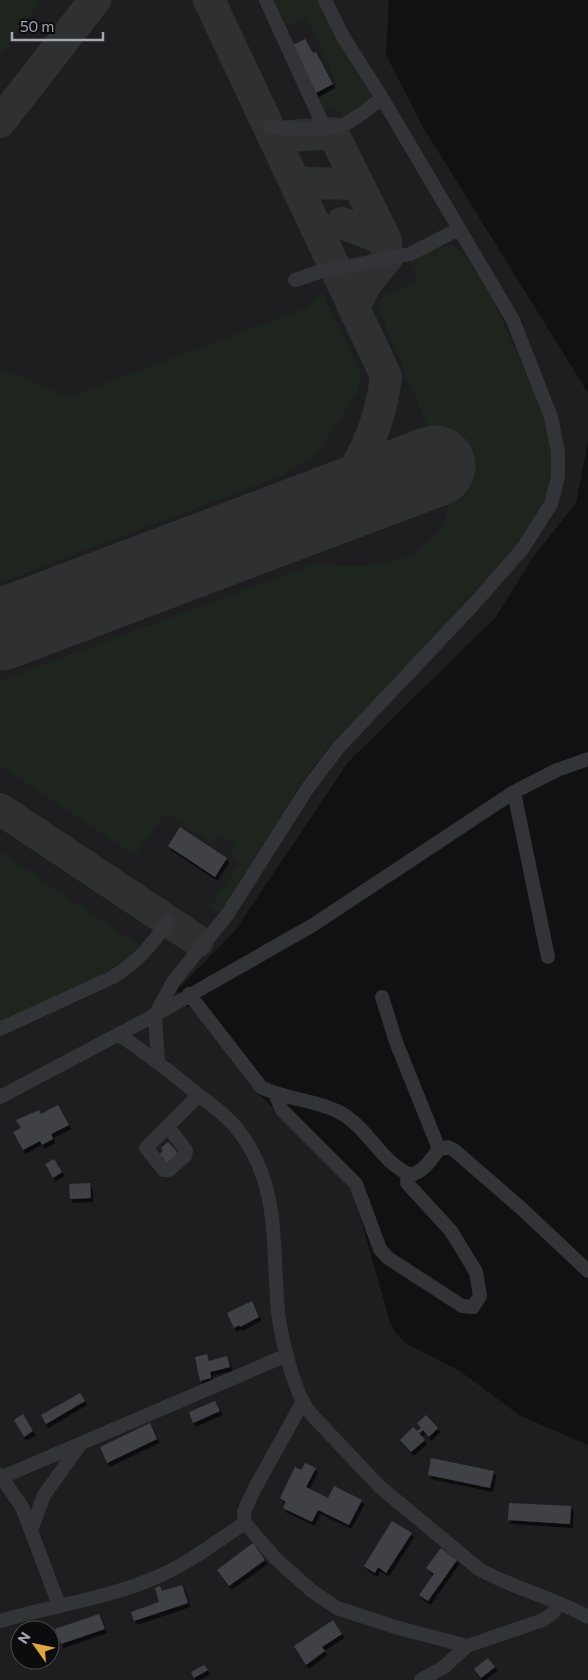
<svg xmlns="http://www.w3.org/2000/svg" width="588" height="1680" font-family="Commissioner,sans-serif">
	<style>
		.built { fill: #1e1e20; fill-rule: evenodd }
		.green { fill: #1e251f }
		.lines { fill: none; stroke-linecap: round; stroke-linejoin: round }
		.taxiway { stroke: #2e3032; stroke-width: 32 }
		.runway { stroke: #2e3032; stroke-width: 81 }
		.building { fill: #404146; filter: url(#shadow) }
		.minor { stroke: #333437; stroke-width: 14 }
	</style>
	<defs>
		<filter id="shadow"><feDropShadow dx="2.5" dy="4" stdDeviation="0" flood-color="#0009"/></filter>
	</defs>
	<rect width="100%" height="100%" fill="#111113"/>
	<path class="built" d="M0,0h389l-3,55 37,72 165,266v49l-12,61 -42,53 -39,62 -146,143 -115,171 -56,57 -1,6 7,11 7,2 61,79 99,98 39,137 5,10 10,11 55,28 59,44 69,30v235h-588zM20,1630h30v30h-30z"/>
	<path class="green" d="M0,0h42l-42,55z
		M274,0h45l14,31 39,64 -1,4 -27,20 -9,-13 -10,5 -7,-13 19,-14 -31,-68 -18,11z
		M439,245l14,1 9,6 29,45 44,96 12,36 5,27 -1,24 -4,18 -29,45 -96,107 -95,99 -19,24 -88,140 -10,-6 30,-45 -10,-7 6,-10 -17,-11 -6,10 -47,-31 -31,42 -135,-90v-84l317,-118c42,6 95,6 122,-33 8,-11 13,-26 11,-40 -4,-24 -16,-49 -26,-72 -14,-35 -29,-70 -44,-106v-9l5,-7 33,-16 -8,-19z
		M323,294l37,78 -1,17 -41,64 -35,22 -283,108v-215l69,29 238,-89z
		M0,852l140,94 -22,22 -118,55z"/>
	<g class="lines">
		<path class="taxiway" d="M209,0l177,376c-5,48 -27,99 -63,132
			M0,122l95,-122
			M290,136l43,-3 53,107 1,18 -22,27 -11,23
			M295,180l11,3 52,1
			M342,223l44,17
			M0,809l198,132"/>
		<path class="runway" d="M0,630l435,-164"/>
	</g>
	<path class="building" d="M305,39l8,14 3,-1 17,32 -17,9 -25,-47z
		M180,827l47,31 -12,19 -47,-31z
		M58,1105l11,20 -18,9 2,5 -11,6 -2,-4 -17,9 -10,-18 8,-4 -5,-8 23,-10 2,4z
		M168,1142l10,11 -13,12 -8,-9 6,-5 -2,-3z
		M54,1159l8,13 -9,6 -8,-14z
		M90,1183l1,15 -21,1 -1,-15z
		M252,1301l7,16 -19,10 -1,-2 -5,3 -7,-15z
		M207,1354l2,7 18,-5 3,11 -20,5 1,6 -11,3 -5,-24z
		M80,1393l5,8 -39,23 -5,-9z
		M215,1401l5,10 -27,12 -4,-11z
		M23,1414l10,17 -9,6 -10,-17z
		M426,1415l12,13 -9,9 -6,-7 -4,3 6,7 -14,12 -11,-12 13,-13 4,4 4,-3 -4,-5z
		M150,1423l7,16 -50,24 -7,-16z
		M431,1458l63,13 -4,17 -62,-13z
		M305,1463l11,5 -10,19 22,11 6,-12 28,14 -13,25 -31,-15 -6,12 -29,-14 3,-6 -6,-4 15,-31 6,3z
		M509,1503l62,3 -1,18 -62,-4z
		M392,1521l20,12 -26,40 -8,-6 -3,6 -11,-7z
		M253,1543l12,17 -36,26 -12,-16z
		M441,1548l16,12 -29,41 -9,-6 15,-21 -8,-6z
		M182,1585l6,18 -54,18 -3,-9 28,-10 -4,-14 5,-2 2,5z
		M99,1614l6,15 -44,15 -6,-15z
		M333,1620l9,14 -20,13 3,4 -19,14 -12,-19z
		M488,1658l7,9 -14,11 -7,-9z
		M204,1665l4,5 -14,8 -3,-6z"/>
	<g class="lines">
		<path class="minor" d="M266,0l58,127
			M269,127c20,3 60,5 78,-4 12,-6 24,-17 35,-25
			M295,280l24,-8 91,-18 49,-25
			M514,792l34,165
			M189,994l72,93c25,13 53,12 78,25 29,15 42,51 72,63 15,-5 19,-15 28,-26l9,-2 6,3 68,59 66,62
			M382,997l14,45 43,107
			M0,1029l113,-52c26,-16 38,-32 56,-56
			M118,1034c28,19 55,40 82,62 14,11 30,22 41,38 40,55 31,115 37,178 2,19 7,38 12,56 6,17 10,33 22,47l68,72 99,82c35,20 74,28 109,48
			M158,1062l-3,-47 18,-33 54,-67 80,-126 31,-41 135,-143 50,-57 28,-44 7,-27v-25l-7,-35 -38,-97 -131,-222 -40,-63 -17,-35
			M275,1094l7,16 74,74 24,65 8,9 74,48 11,1 7,-11 -4,-24 -25,-41 -44,-48 1,-9
			M0,1097l155,-82 158,-90 201,-133 43,-22 31,-11
			M168,1127l18,23 -1,6 -16,14h-5l-18,-22 53,-53
			M302,1403l-47,85 -11,23 1,12 31,36 36,32 25,17 58,19 72,19
			M0,1475l22,32 37,98
			M0,1478l287,-123
			M31,1530l13,-35 36,-50
			M0,1621c51,-15 109,-23 157,-44 32,-14 59,-35 88,-54
			M421,1680l23,-13 23,-21 76,-26 10,-7 6,-10"/>
	</g>
	<g transform="translate(35 1645) rotate(303)"><circle r="24" fill="#0c0c0e" stroke="#494a50"/>
	<path d="M0-4L9 19L0 12L-9 19Z" fill="#dea73e"/>
	<text y="-8" font-size="14" font-weight="bold" text-anchor="middle" fill="#a4a8b2">N</text>
	</g>
	<path d="M12 32v8h91v-8" fill="none" stroke="#a4a8b2" stroke-width="2.5"/>
	<text x="20" y="32" font-size="15" fill="#a4a8b2" stroke="#0c0c0e" stroke-width="4" paint-order="stroke">50 m</text>
</svg>
